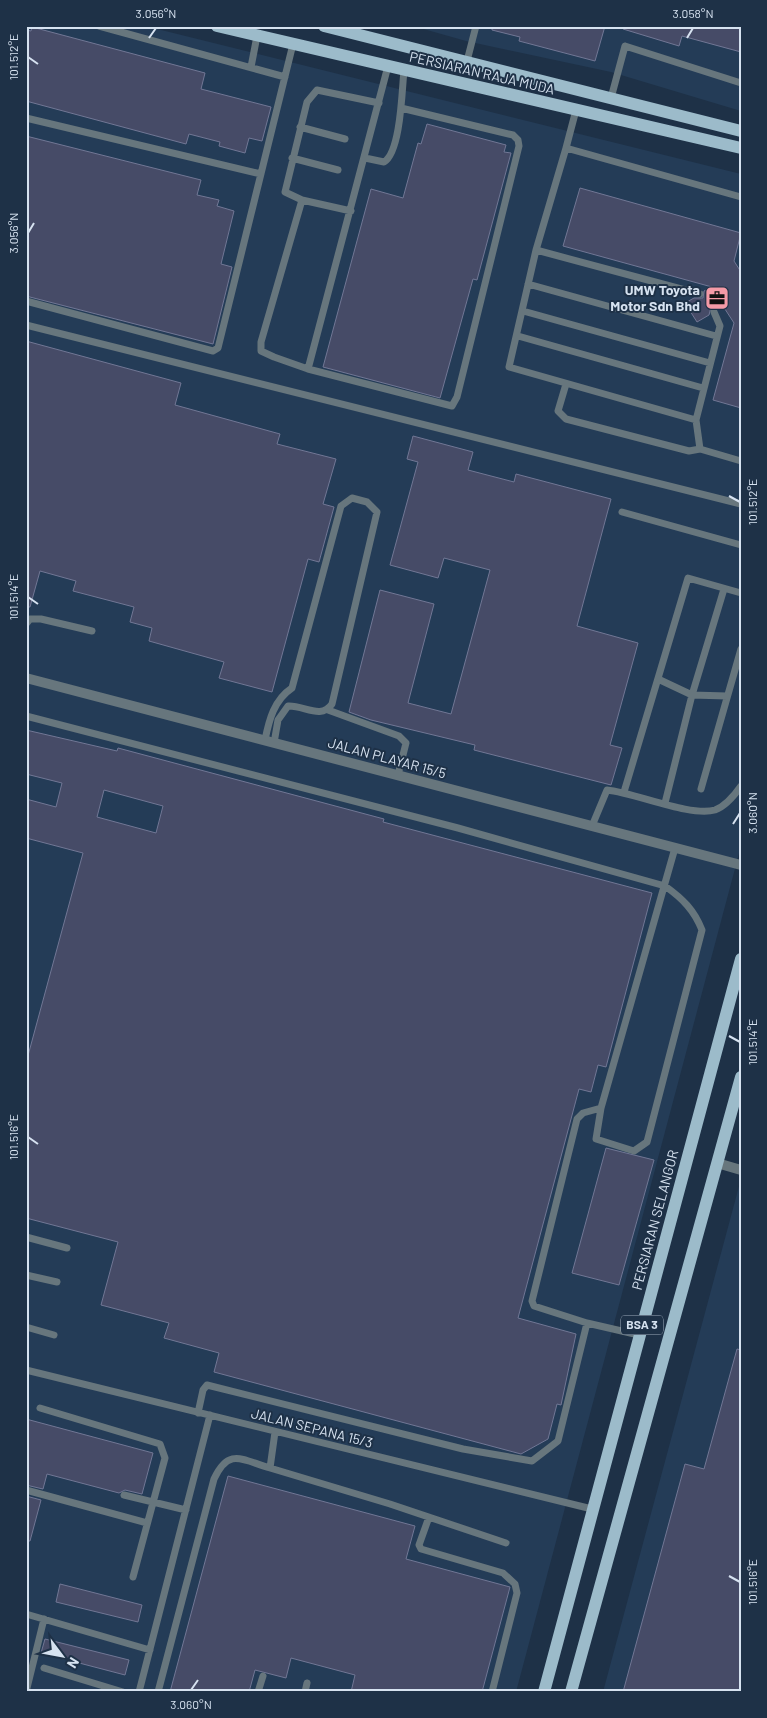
<svg xmlns="http://www.w3.org/2000/svg" width="767" height="1718" font-family="Barlow,sans-serif">
	<style>
		.built { fill: #243c57 }
		.building { fill: #464b67; stroke: #717795; fill-rule: evenodd }
		.lines { fill: none; stroke-linecap: round; stroke-linejoin: round }
		.service { stroke: #67767d; stroke-width: 7 }
		.minor { stroke: #67767d; stroke-width: 10 }
		.primary { stroke: #9cbbca; stroke-width: 12 }
		.ticks { fill: none; stroke: #d6e2f0; stroke-width: 2 }
		.labels { text-anchor: middle; stroke-width: 4; stroke-linejoin: round; paint-order: stroke }
		.shield { fill: #1e3147; stroke: #9fadbd; stroke-width: 1 }
		.shield-label { font-size: 12px; font-weight: bold; fill: #d6e2f0 }
		.street-label { font-size: 14px; fill: #d6e2f0; stroke: #1e3147 }
		.poi-label { font-size: 14px; font-weight: bold; fill: #d6e2f0; stroke: #1e3147; text-anchor: end }
		.neatline { fill: none; stroke: #d6e2f0; stroke-width: 2 }
		.ticks-label { font-size: 12px; text-anchor: middle; fill: #d6e2f0 }
	</style>
	<rect width="100%" height="100%" fill="#1e3147"/>
	<path class="built" d="M26,26h119l596,148v672l-225,846h-490z
		M413,26h328v85l-130,-39 -145,-31z
		M741,1179v513h-138z"/>
	<path class="building" d="M492,26h113l-10,35 -76,-20 1,-4 -28,-7z
		M623,26h118v26l-59,-16 -3,10 -56,-17z
		M32,27l173,46 -4,16 70,18 -9,34 -13,-3 -4,15 -26,-7 1,-4 -31,-8 -3,10 -160,-43v-71l5,1z
		M427,124l79,21 -2,7 7,1 -34,127 -4,-1 -33,119 -117,-31 48,-178 32,9 15,-55 3,1z
		M26,136l175,44 -4,15 22,5 -2,6 17,5 -13,53 11,3 -19,77 -187,-48z
		M580,188l161,45 -7,28 7,11v136l-28,-8 21,-77 -11,-17 -4,3 -8,-2 -2,8 -12,7 -12,-19 9,-5h9l1,-7 8,-4 -149,-41z
		M26,341l155,42 -6,22 105,29 -3,10 59,15 -13,45 11,3 -15,55 -11,-3 -36,133 -53,-14 5,-16 -75,-21 3,-13 -22,-6 4,-15 -61,-16 3,-10 -36,-10 -10,36h-4z
		M413,436l60,16 -5,18 46,12 2,-8 95,25 -34,127 61,17 -28,102 12,3 -11,37 -137,-35 1,-5 -104,-25 -22,-8 31,-122 54,14 -26,99 43,11 39,-144 -46,-12 -6,20 -48,-13 28,-103 -11,-3z
		M26,730l91,21 1,-3 266,71 -1,3 269,71 -46,174 -8,-2 -7,27 -12,-3 -61,229 58,16 -15,71 -4,-1 -9,35 -27,15 -307,-82 5,-19 -55,-15 5,-15 -68,-18 17,-63 -92,-24v-155l57,-210 -57,-15v-39l30,8 6,-24 -36,-9zM104,790l59,16 -7,27 -59,-16z
		M606,1148l48,12 -35,125 -47,-12z
		M737,1349l4,1v342h-118l62,-228 19,5z
		M26,1419l127,34 -11,41 -17,-4 -6,3 -72,-19 -4,15 -17,-4z
		M228,1476l187,50 -9,33 104,28 -28,105h-131l4,-17 -64,-17 -5,20 -31,-8 -6,22h-79z
		M26,1496l15,4 -11,41h-4z
		M60,1584l82,21 -4,17 -82,-20z
		M45,1639l84,21 -4,15 -84,-22z"/>
	<g class="lines">
		<path class="service" d="M99,26l186,51
			M467,61l9,-35
			M251,67l6,-31
			M611,98l14,-52 116,37
			M379,103l-62,-13 -10,12 -22,90 17,8 -41,142v9l13,6 34,12 144,37 5,-9 62,-251 -1,-6 -5,-5 -112,-27
			M26,118l235,56
			M300,127l45,12
			M566,148l10,-38
			M292,158l46,12
			M365,158l19,4c17,-10 18,-74 20,-92
			M302,200l49,11
			M536,250l164,44
			M528,284l188,52
			M26,301l187,50 5,-3 75,-304
			M523,311l187,52
			M714,312l6,14 -24,94 4,29 41,12
			M26,325l715,179
			M518,336l185,52
			M308,369l80,-303
			M566,384l-8,27 8,8 123,32 11,-2
			M696,420l-187,-53 27,-117 30,-102 175,49
			M622,512l119,33
			M26,624l4,-5h11l51,12
			M658,679l34,16 35,1
			M328,710l71,26 7,7 -8,32
			M26,716l432,112 207,58c18,13 29,24 37,44l-55,212 -13,9 -38,-12 5,-31 74,-260
			M265,740c4,-20 9,-40 27,-52l49,-182 11,-8 15,4 10,10 -45,192c-11,16 -28,1 -44,2l-10,14 -4,23
			M701,789l40,-140
			M624,792l64,-214 53,15
			M665,803l27,-108 32,-106
			M592,826l15,-36c29,3 83,27 108,20 11,-4 19,-14 26,-24
			M601,1108l-18,5 -6,6 -45,182 2,5 53,17 52,12
			M26,1237l41,11
			M26,1275l31,7
			M26,1327l28,8
			M26,1370l566,139
			M40,1408l120,36 5,14 -32,119
			M198,1413l5,-23 4,-5 256,64 69,12 26,-20 29,-118
			M270,1468l120,36 116,39
			M26,1490l121,33
			M124,1495l62,15
			M429,1517l-10,28 2,4 82,24 12,11 2,9 -25,99
			M26,1614l124,36
			M44,1668l79,24
			M26,1692l18,-73
			M139,1692l71,-277
			M158,1692l56,-213c15,-32 28,-19 56,-11l5,-36
			M258,1692l5,-16
			M305,1692l2,-9"/>
		<path class="minor" d="M26,678l715,187
			M717,1163l24,7"/>
		<path class="primary" d="M217,26l524,122
			M324,26l417,105
			M544,1692l197,-733
			M571,1692l170,-615"/>
	</g>
	<path class="ticks" d="M149,38l7,-10M687,38l6,-10M28,57l10,7M28,233l6,-10M729,496l11,6M28,597l10,7M733,824l7,-11M729,1036l11,6M28,1137l10,7M729,1576l11,6M191,1690l7,-10"/>
	<defs>
		<g id="office-square" transform="scale(1.25)"><rect x="-9" y="-9" width="18" height="18" rx="4" fill="#f49aa6" stroke="#1e3147"/><path d="M-6-3h4V-5.5h4V-3h4V5H-6ZM-1-4.5V-3h2v-1.5ZM-6 0V1H6V0Z" fill="#111"/></g>
	</defs>
	<g fill-rule="evenodd">
		<use href="#office-square" x="717" y="298"/>
	</g>
	<g class="labels">
		<rect class="shield" x="621" y="1315.5" width="42" height="19" rx="4"/>
		<g class="shield-label">
			<text x="642" y="1329">BSA 3</text>
		</g>
		<g class="street-label">
			<text transform="translate(482 73) rotate(13)" y="5">PERSIARAN RAJA MUDA</text>
			<text transform="translate(387 758) rotate(15)" y="5">JALAN PLAYAR 15/5</text>
			<text transform="translate(655 1220) rotate(-75)" y="5">PERSIARAN SELANGOR</text>
			<text transform="translate(312 1428) rotate(14)" y="5">JALAN SEPANA 15/3</text>
		</g>
		<g class="poi-label">
			<text x="700" y="295">UMW Toyota<tspan x="700" dy="16">Motor Sdn Bhd</tspan></text>
		</g>
	</g>
	<rect width="767" height="1718" fill="none" stroke="#1e3147" stroke-width="55"/>
	<g transform="translate(62 1656) rotate(122)" stroke="#1e3147" stroke-width="4" paint-order="stroke">
	<path d="M0-4L9 19L0 12L-9 19Z" fill="#d6e2f0"/>
	<text y="-8" font-size="14" font-weight="bold" text-anchor="middle" fill="#d6e2f0">N</text>
	</g>
	<rect x="28" y="28" width="712" height="1662" class="neatline"/>
	<g class="ticks-label">
		<text x="156" y="18">3.056°N</text>
		<text x="693" y="18">3.058°N</text>
		<text transform="translate(14 57) rotate(-90)" y="4">101.512°E</text>
		<text transform="translate(14 233) rotate(-90)" y="4">3.056°N</text>
		<text transform="translate(753 502) rotate(-90)" y="4">101.512°E</text>
		<text transform="translate(14 597) rotate(-90)" y="4">101.514°E</text>
		<text transform="translate(753 813) rotate(-90)" y="4">3.060°N</text>
		<text transform="translate(753 1042) rotate(-90)" y="4">101.514°E</text>
		<text transform="translate(14 1137) rotate(-90)" y="4">101.516°E</text>
		<text transform="translate(753 1582) rotate(-90)" y="4">101.516°E</text>
		<text x="191" y="1709">3.060°N</text>
	</g>
</svg>
